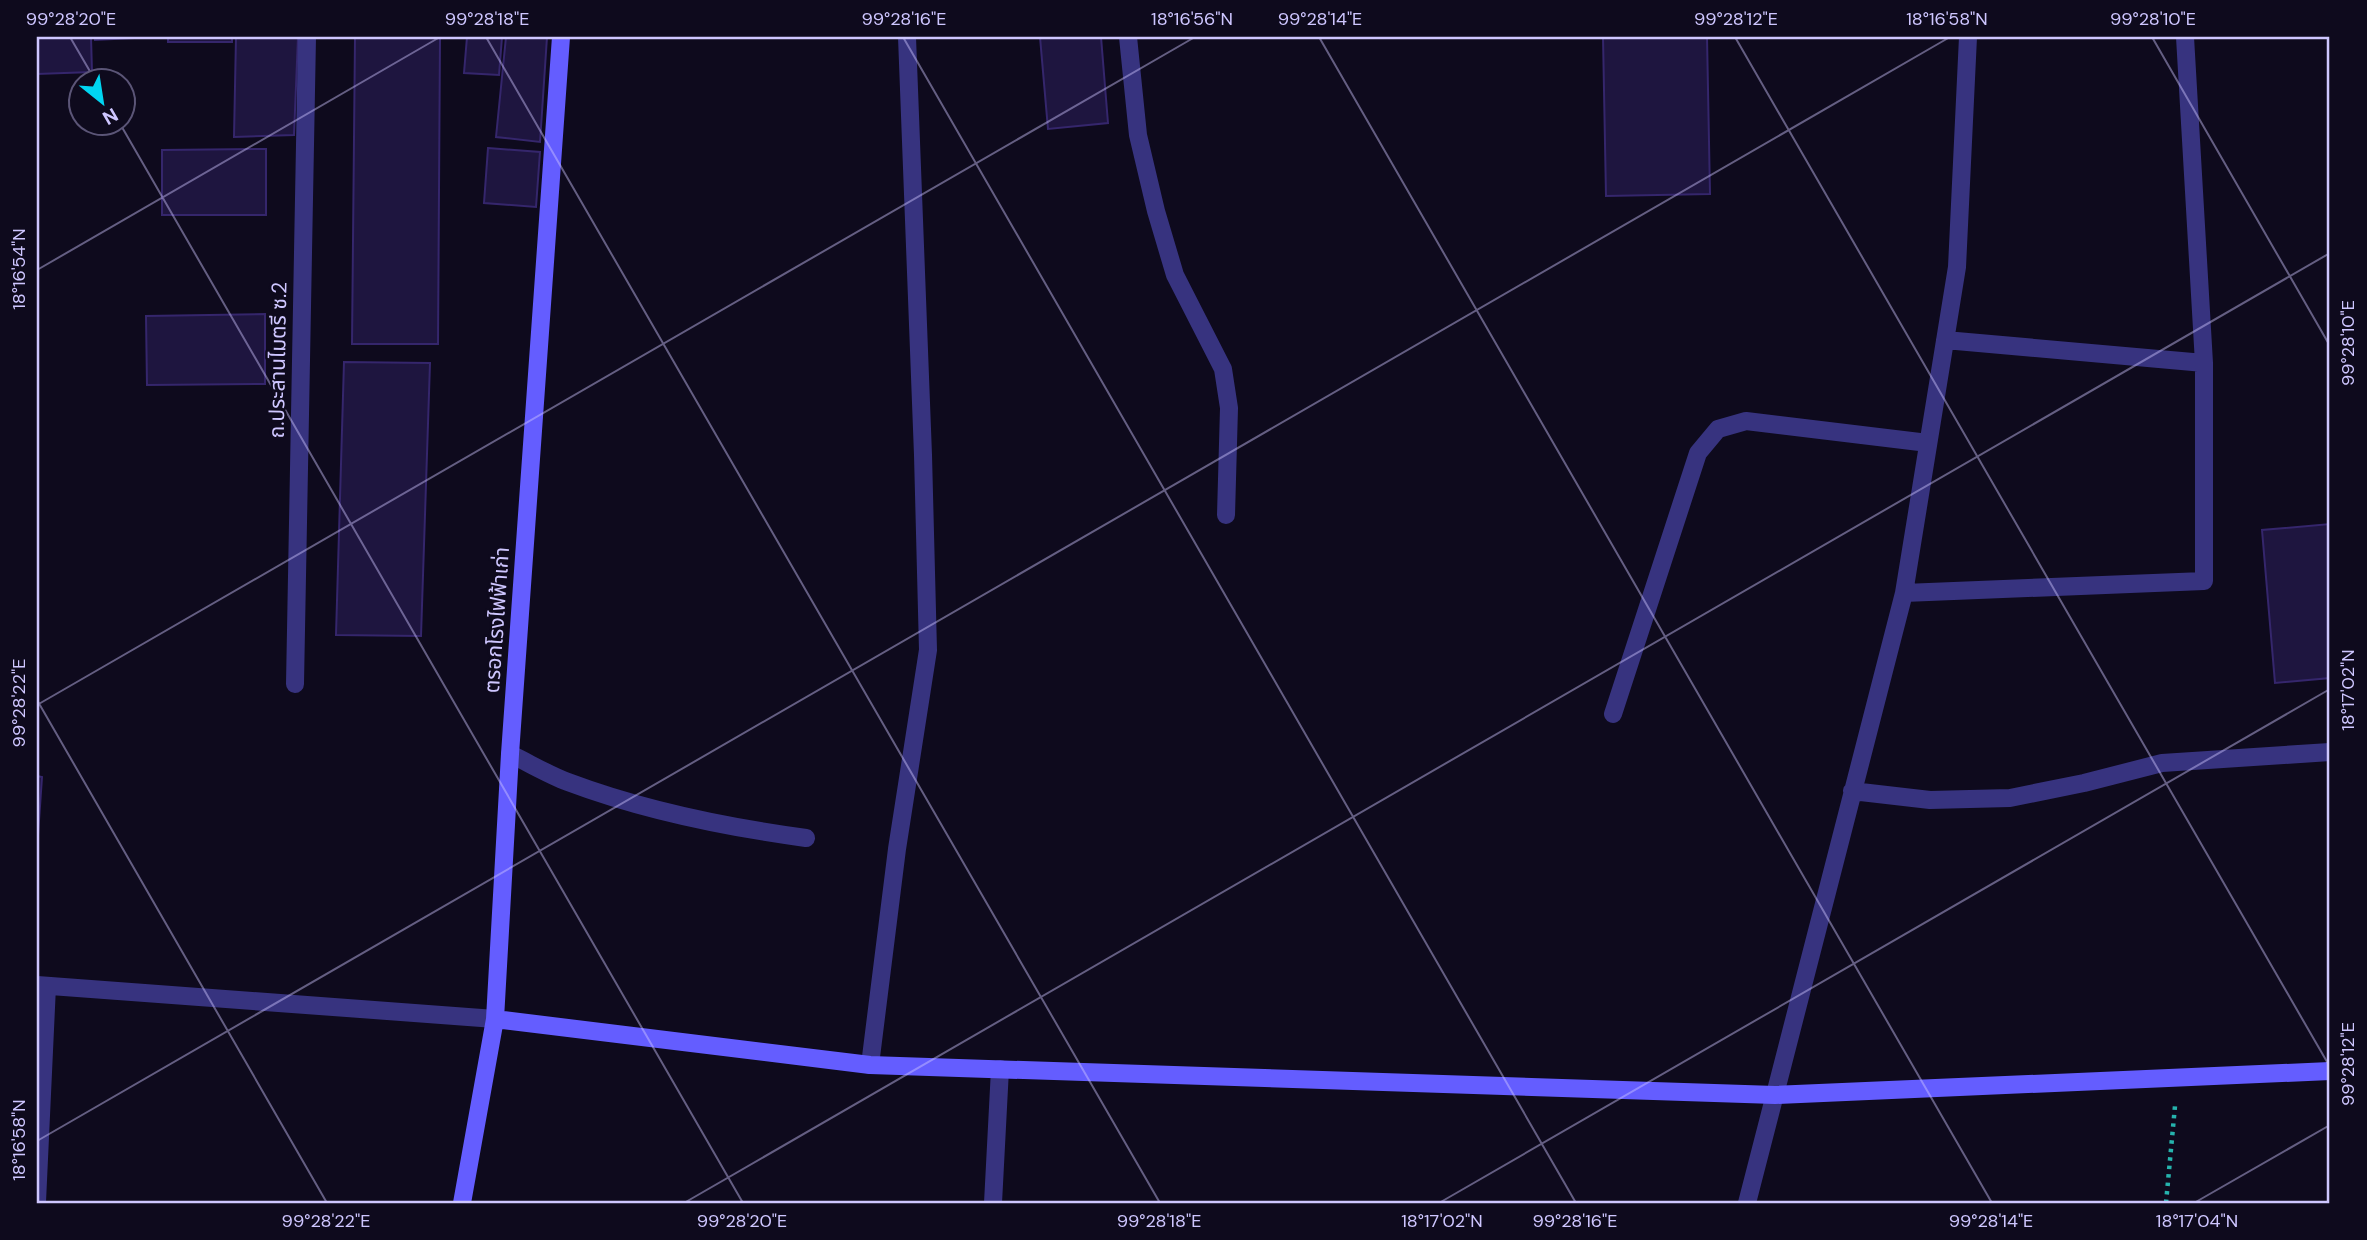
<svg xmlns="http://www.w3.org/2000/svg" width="2367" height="1240" font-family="'DM Sans','Noto Sans Thai',sans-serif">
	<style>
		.building { fill: #1e153f; stroke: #35266c; stroke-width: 2 }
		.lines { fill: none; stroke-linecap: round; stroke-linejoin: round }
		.path { stroke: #26b3ad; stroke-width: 4.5; stroke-dasharray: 3.5 5; stroke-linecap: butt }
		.street { stroke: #37337f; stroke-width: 18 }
		.secondary { stroke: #645dff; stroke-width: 18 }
		.ticks { fill: none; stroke: #cec6ff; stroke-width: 2; stroke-opacity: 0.45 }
		.labels { text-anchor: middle; stroke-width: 5; stroke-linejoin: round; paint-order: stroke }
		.street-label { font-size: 21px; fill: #cec6ff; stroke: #0e0a1d }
		.neatline { fill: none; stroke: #cec6ff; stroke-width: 2.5 }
		.ticks-label { font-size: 18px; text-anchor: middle; fill: #cec6ff }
	</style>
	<rect width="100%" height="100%" fill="#0e0a1d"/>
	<path class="building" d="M37,37h54l1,35 -55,2z
		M95,37h60l-60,3z
		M168,37h64v5h-64z
		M236,37h62l-4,98 -60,2z
		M355,37h85l-2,307h-86z
		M467,37h35l-3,38 -35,-2z
		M506,37h41l-7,105 -44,-5z
		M1040,37h61l7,86 -60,6z
		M1603,37h104l3,157 -104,2z
		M488,148l52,4 -4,55 -52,-4z
		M266,149v66h-104v-65z
		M265,314v70l-118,1 -1,-69z
		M344,362l86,1 -9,273 -85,-1z
		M2330,524v154l-55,5 -13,-153z
		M37,776l5,1 -5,73z"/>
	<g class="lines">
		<path class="path" d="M2166,1203l9,-97"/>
		<path class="street" d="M1128,37l10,98 18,76 19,64 48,94 6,39 -3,107
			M1945,340l259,23
			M1904,593l300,-12v-218l-19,-326
			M295,684l12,-647
			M1613,714l85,-261 20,-24 28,-8 182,22
			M510,754c19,9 39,21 58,28 77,29 157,45 238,56
			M1852,791l78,9 80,-2 74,-15 78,-20 168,-11
			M37,985l458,34
			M870,1065l27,-216 31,-199 -5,-195 -16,-418
			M37,1202l10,-216
			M993,1203l7,-134
			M1747,1203l157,-610 53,-326 11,-230"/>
		<path class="secondary" d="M495,1019l375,46 905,30 555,-24
			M462,1203l33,-184 15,-265 51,-717"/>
	</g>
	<path class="ticks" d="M70,37l25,43M486,37l674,1166M903,37l673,1166M1319,37l673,1166M1735,37l595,1030M2152,37l178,309M119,122l624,1081M37,270l403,-233M37,700l290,503M37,705l1158,-668M37,1141l1913,-1104M684,1203l1646,-950M1439,1203l891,-514M2194,1203l136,-78"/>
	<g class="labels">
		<g class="street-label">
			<text transform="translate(278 360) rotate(-89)" y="7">ถ.ประสานไมตรี ซ.2</text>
			<text transform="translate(497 620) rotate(-86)" y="7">ตรอกโรงไฟฟ้าเก่า</text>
		</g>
	</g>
	<rect width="2367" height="1240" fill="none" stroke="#0e0a1d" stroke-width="77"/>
	<g transform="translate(102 102) rotate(150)"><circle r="33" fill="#0e0a1d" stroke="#5b5577" stroke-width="2"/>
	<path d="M0-5L12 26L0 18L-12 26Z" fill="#00d5f1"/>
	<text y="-10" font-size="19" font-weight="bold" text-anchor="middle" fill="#cec6ff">N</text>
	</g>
	<rect x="38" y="38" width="2290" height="1164" class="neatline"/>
	<g class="ticks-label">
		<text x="71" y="25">99°28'20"E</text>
		<text x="487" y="25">99°28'18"E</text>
		<text x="904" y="25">99°28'16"E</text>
		<text x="1192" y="25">18°16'56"N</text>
		<text x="1320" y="25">99°28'14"E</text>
		<text x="1736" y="25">99°28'12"E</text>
		<text x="1947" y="25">18°16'58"N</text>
		<text x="2153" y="25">99°28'10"E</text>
		<text transform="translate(19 269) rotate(-90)" y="6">18°16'54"N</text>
		<text transform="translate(2348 343) rotate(-90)" y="6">99°28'10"E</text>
		<text transform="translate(2348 690) rotate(-90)" y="6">18°17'02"N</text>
		<text transform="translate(19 703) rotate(-90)" y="6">99°28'22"E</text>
		<text transform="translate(2348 1064) rotate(-90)" y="6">99°28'12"E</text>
		<text transform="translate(19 1140) rotate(-90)" y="6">18°16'58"N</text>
		<text x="326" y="1227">99°28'22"E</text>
		<text x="742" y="1227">99°28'20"E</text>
		<text x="1159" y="1227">99°28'18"E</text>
		<text x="1442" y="1227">18°17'02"N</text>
		<text x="1575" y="1227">99°28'16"E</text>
		<text x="1991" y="1227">99°28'14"E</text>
		<text x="2197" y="1227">18°17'04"N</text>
	</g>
</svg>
